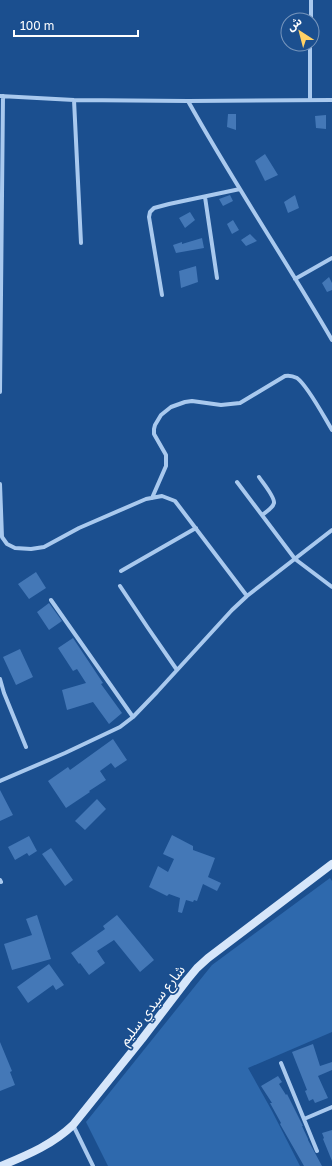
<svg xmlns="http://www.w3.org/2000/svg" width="332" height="1166" font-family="'Golos Text','Noto Sans Arabic',sans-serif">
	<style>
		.green { fill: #2e69ad }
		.building { fill: #4478b7 }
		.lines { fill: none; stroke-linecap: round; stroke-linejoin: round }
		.street { stroke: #a9c9ee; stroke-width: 4 }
		.secondary { stroke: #d6e6fa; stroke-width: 8 }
		.labels { text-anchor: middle; stroke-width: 3.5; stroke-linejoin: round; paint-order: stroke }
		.street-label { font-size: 14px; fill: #fff; stroke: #1b4f8f }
	</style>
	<rect width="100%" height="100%" fill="#1b4f8f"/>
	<path class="green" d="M330,878l2,3v151l-84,36 24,43 28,55h-192l-22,-44 126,-157z"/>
	<path class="building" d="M228,114h8v16l-9,-3z
		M326,115v14l-10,-1 -1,-12z
		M265,154l13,21 -13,6 -10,-20z
		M230,195l3,6 -10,5 -4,-7z
		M295,195l4,13 -11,5 -4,-11z
		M190,212l5,8 -10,8 -6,-10z
		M233,220l6,10 -7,4 -5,-10z
		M250,234l7,7 -11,5 -5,-6z
		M202,238l2,10 -28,5 -3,-8 9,-3v2z
		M196,266l2,16 -17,6 -2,-17z
		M329,277l3,6v7l-5,2 -5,-9z
		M36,572l10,16 -17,11 -11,-15z
		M49,603l13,18 -13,9 -12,-18z
		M73,638l30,45 -2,1 21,29 -13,11 -16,-22 -26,8 -5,-20 24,-7 -9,-14 -4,2 -15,-23z
		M20,649l13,28 -17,8 -13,-28z
		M113,739l14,21 -12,8 -4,-5 -11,8 6,9 -17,11 1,1 -24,16 -18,-27 20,-14 2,3z
		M0,790l13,25 -13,6z
		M97,799l9,10 -21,21 -10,-9z
		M172,835l21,11v4l22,8 -7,19 13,6 -4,8 -14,-7 -6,17 -3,-1 -1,2 -7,-2 -4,13 -4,-1 2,-14 -11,-4 -2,2 -18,-9 9,-21 10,6 6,-13 -11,-5z
		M29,836l8,15 -8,5 -2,-3 -12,7 -7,-13z
		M51,848l22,32 -8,6 -23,-32z
		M37,915l14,44 -39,11 -8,-26 28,-9 -6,-16z
		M117,915l37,45 -14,12 -26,-32 -17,11 8,12 -16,12 -9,-12 -1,1 -8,-11 34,-24 -2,-3z
		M49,964l15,21 -8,5 -3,-5 -25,18 -11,-16z
		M0,1042l12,29 -2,1 5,13 -15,6z
		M313,1044l7,22 12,-4v8l-14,6 10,22 -13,5 -2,-4 -4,2 -4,-10 2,-1 -15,-38z
		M278,1076l4,6 -3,2 7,11 1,-1 16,32h-1l6,13v1l14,26h-18l-24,-42 1,-1 -11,-20h2l-11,-17z
		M332,1130v31l-9,-22 1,-1 -2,-5z"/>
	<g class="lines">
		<path class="street" d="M311,20v-20
			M0,96l74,4 114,1 144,-1
			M74,100l7,143
			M310,100v-56
			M188,101c45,81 97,158 144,239
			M205,197l12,81
			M295,279l37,-21
			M162,295l-13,-78 1,-5 4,-4 15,-4 71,-15
			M0,392l3,-296
			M259,477c4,6 16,20 15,26 -1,5 -8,9 -12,12
			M237,482l58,77 37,28
			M0,484l2,53 5,7 8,4 16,1 13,-2 35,-19 67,-29 16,-3 13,5 72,95
			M152,498l14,-32v-11l-12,-21v-5l1,-4 6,-10 10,-8 14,-5 7,-1 29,4 19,-2 45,-27c5,-1 8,0 12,2 11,8 27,39 35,52
			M121,571l75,-43
			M120,586l28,42 29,42
			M51,600l82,117
			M0,679l4,14 22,54
			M0,781l65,-28 55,-26 13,-10 24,-25 75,-82 15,-14 85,-66
			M0,880l1,2
			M281,1063l36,88
			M304,1119l28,-12
			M73,1125l20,41"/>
		<path class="secondary" d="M1,1166c26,-11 51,-21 72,-41l69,-86 45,-59 10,-12 11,-10 124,-94"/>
	</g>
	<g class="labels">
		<g class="street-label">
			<text transform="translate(152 1005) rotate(-52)" y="5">شارع سيدي سليم</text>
		</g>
	</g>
	<g transform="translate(300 32) rotate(324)"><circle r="19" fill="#1b4f8f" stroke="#7695bc"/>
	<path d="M0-3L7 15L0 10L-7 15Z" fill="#ffd166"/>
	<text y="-6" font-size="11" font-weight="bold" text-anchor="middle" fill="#ffffff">ش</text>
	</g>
	<path d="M14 30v6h124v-6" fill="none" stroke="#ffffff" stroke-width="2"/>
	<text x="20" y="30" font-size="12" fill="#ffffff" stroke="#1b4f8f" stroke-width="3" paint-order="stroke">100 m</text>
</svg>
